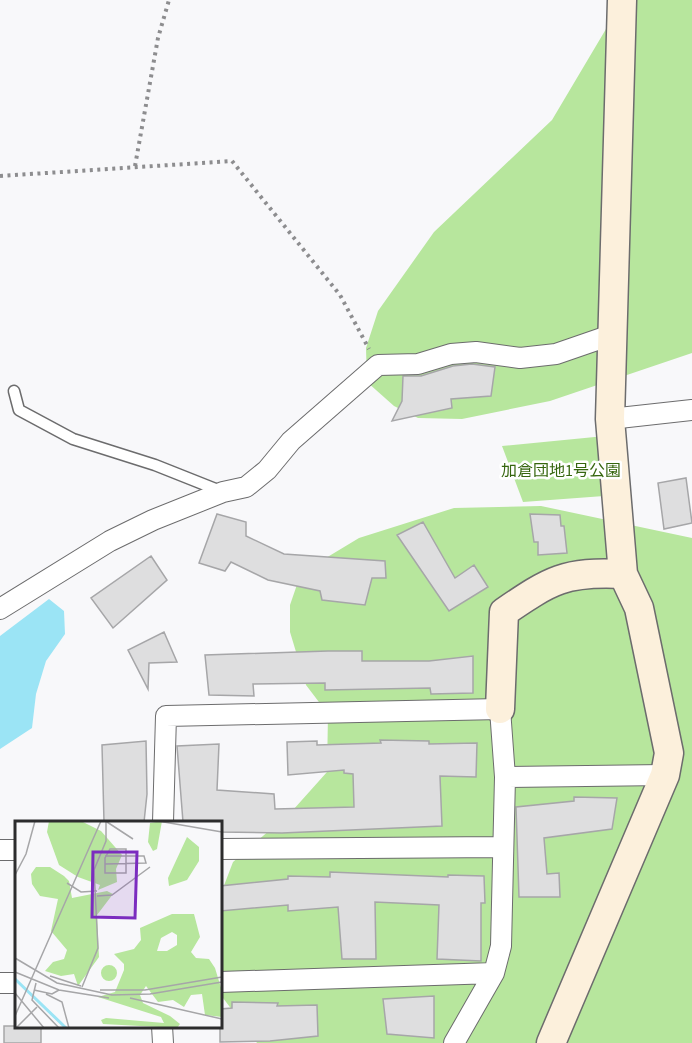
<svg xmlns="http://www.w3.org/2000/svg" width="692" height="1043" font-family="'Source Sans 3','Noto Sans JP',sans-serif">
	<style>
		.green { fill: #b7e69d }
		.water { fill: #9be4f5 }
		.building { fill: #dededf; stroke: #a6a6a8; stroke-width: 1.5 }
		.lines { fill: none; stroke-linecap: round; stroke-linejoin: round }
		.lane-casing { stroke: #6c6c6d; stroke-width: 13 }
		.street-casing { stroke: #6c6c6d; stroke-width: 22 }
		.secondary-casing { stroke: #6c6c6d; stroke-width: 31 }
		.path { stroke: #8d8d8f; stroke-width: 4; stroke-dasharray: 3 4.5; stroke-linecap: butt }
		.lane { stroke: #fff; stroke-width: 10 }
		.street { stroke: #fff; stroke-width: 20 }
		.secondary { stroke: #fcf0dc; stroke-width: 28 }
		.labels { text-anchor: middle; stroke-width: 5; stroke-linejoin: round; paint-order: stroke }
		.park-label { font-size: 16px; fill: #36660f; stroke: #fff }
		.inset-river { fill: none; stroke: #9be4f5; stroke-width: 3 }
		.inset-road { fill: none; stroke: #a6a6a8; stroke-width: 1.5 }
		.view { fill: #7b2cbf; fill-opacity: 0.15; stroke: #7b2cbf; stroke-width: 3 }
		.inset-edge { fill: none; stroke: #2c2c2d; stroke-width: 3 }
	</style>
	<rect width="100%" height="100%" fill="#f8f8fa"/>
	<path class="green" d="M616,0h76v353l-142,48 -88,18 -44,-1 -24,-12 -27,-24 -1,-34 12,-37 56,-79 118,-112 54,-91z
		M605,436l-1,60 -81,6 -21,-56z
		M541,506l151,32v505h-435l-34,-45 -2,-11 -1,-91 13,-34 60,-52 34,-38 1,-58 -22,-29 -16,-53v-27l11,-32 58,-35 95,-30z"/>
	<path class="water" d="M49,599l15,12 1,23 -19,27 -10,33 -4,34 -32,21v-113z"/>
	<path class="building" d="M472,364l23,3 -4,29 -40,3 1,9 -60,13 10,-20 1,-25h18l32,-10z
		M686,478l6,45 -28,6 -6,-46z
		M217,514l29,8v14l38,18 101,7 1,17h-14l-7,27 -43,-5 -2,-9 -52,-11 -37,-18 -6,9 -26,-8z
		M530,514l30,1 1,11h3l3,27 -29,2v-13h-4z
		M423,522l32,56 19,-13 14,22 -39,24 -52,-76z
		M151,556l16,24 -54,48 -22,-30z
		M164,632l13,30 -28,1 -1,26 -20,-39z
		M328,651h34v10h67l44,-5v37l-42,1 -1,-6 -105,2v-7l-72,1 1,12 -45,-1 -4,-40z
		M380,740l49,1v3l48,-1 -1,34 -36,-1 2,50 -160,7 -62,-1v-10h-37l-6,-76 42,-2 -2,46 57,4 1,15 79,-2 -1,-33 -9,-1v-3l-56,5 -1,-33 30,-1v4l64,-2z
		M146,741l1,53 -3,28h-40l-2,-77z
		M574,797l43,1 -5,31 -68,9 3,36 12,-1 1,24h-41l-3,-90 58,-6z
		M330,872l118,5v-2l36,1 1,27h-4v58l-44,-2 2,-54 -64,-3 1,57h-34l-4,-52 -50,4v-6l-68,6v-25l68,-7v-3l42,1z
		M434,996v42l-47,-4 -4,-35z
		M232,1002l46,1 -1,3 40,-1 1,31 -48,5 -50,1v-33l12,-1z
		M4,1026h37v17h-37z"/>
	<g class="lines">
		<g class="lane-casing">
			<path id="lane" d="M14,391l5,19 54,29 82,26 68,27"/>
		</g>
		<g class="street-casing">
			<path id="street" d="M610,419l82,-9
				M0,609l110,-68 43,-21 70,-28 23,-5 21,-17 24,-29 87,-76 40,-1 33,-10 25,-2 44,6 36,-4 58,-20
				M505,777l160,-2
				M163,822l3,-106 334,-7 5,68 -4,169 -7,27 -40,70
				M220,849l282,-2
				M0,850h16
				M220,982l274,-9
				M0,983h16
				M162,1026l1,17"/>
		</g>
		<g class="secondary-casing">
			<path id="secondary" d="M500,709l4,-97c47,-32 61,-41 119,-38
				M551,1043l114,-268 4,-22 -30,-145 -16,-34 -13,-155 12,-419"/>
		</g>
		<path class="path" d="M135,166l23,-128 11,-38
			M0,176l232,-15 108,134 29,54"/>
		<use href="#lane" class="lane"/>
		<use href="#street" class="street"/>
		<use href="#secondary" class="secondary"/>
	</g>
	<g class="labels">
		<g class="park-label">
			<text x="561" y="476">加倉団地1号公園</text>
		</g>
	</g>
	<g transform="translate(15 821)">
		<rect width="207" height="207" fill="#f8f8fa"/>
		<path d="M34,0h32l20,10 21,24 -6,14 1,13 -19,8 2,-5 -22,-8 -19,-12 -12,-33zM147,0l-5,28 -4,2 -5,-9 2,-19zM172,16l12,10v14l-12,19 -18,6 -1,-8zM21,46h14l14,9 5,5 3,17 35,-7 6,3 -16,21 2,42 -21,29 -4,-12 -13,2 -16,-5 8,-9 11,-3 3,-9 -16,-19 7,-32 -18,-3 -8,-12 -1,-10zM157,93h22l6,23 -9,15 5,6 13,1 6,9 7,23v26l-17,-2 -3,-21 -11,1 -7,12 -11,-7 -15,2 -12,-16 -6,9 3,8 27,13 10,8 -3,4 -74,-4 -2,-4 5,-2 58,5 -3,-6 -63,-20 17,-5 9,-22v-6l-10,-10 20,-5 7,-9 -1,-12zM157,111l5,3v10l-10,6h-10l4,-13zM86 152a8 8 0 1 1 16 0a8 8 0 1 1-16 0Z" fill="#b7e69d" fill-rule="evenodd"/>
		<path class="inset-river" d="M0,158l51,49"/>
		<path class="inset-road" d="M143,0l64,11M92,1l26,17M95,28h16v24h-21v-15zM90,43l41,-1 -2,-7h-39M0,54l11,-21 9,-33M52,62l14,9 16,-1M82,75l15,-1 38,-28M0,137l42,25 55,12 38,-1 72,-12M0,151l44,18 50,8M35,155l31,10M21,162l-4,17 27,28M67,166l16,-39 -4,-78 12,-29v-20M19,169l18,4 7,-4M85,169h45l77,-13M0,172l29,35M31,173l16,8 7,26M115,177l92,21M0,195l86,-195M1,207l21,-21"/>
		<path class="view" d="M78,31h44l-2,66 -43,-1z"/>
		<rect width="207" height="207" class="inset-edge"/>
	</g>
</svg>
